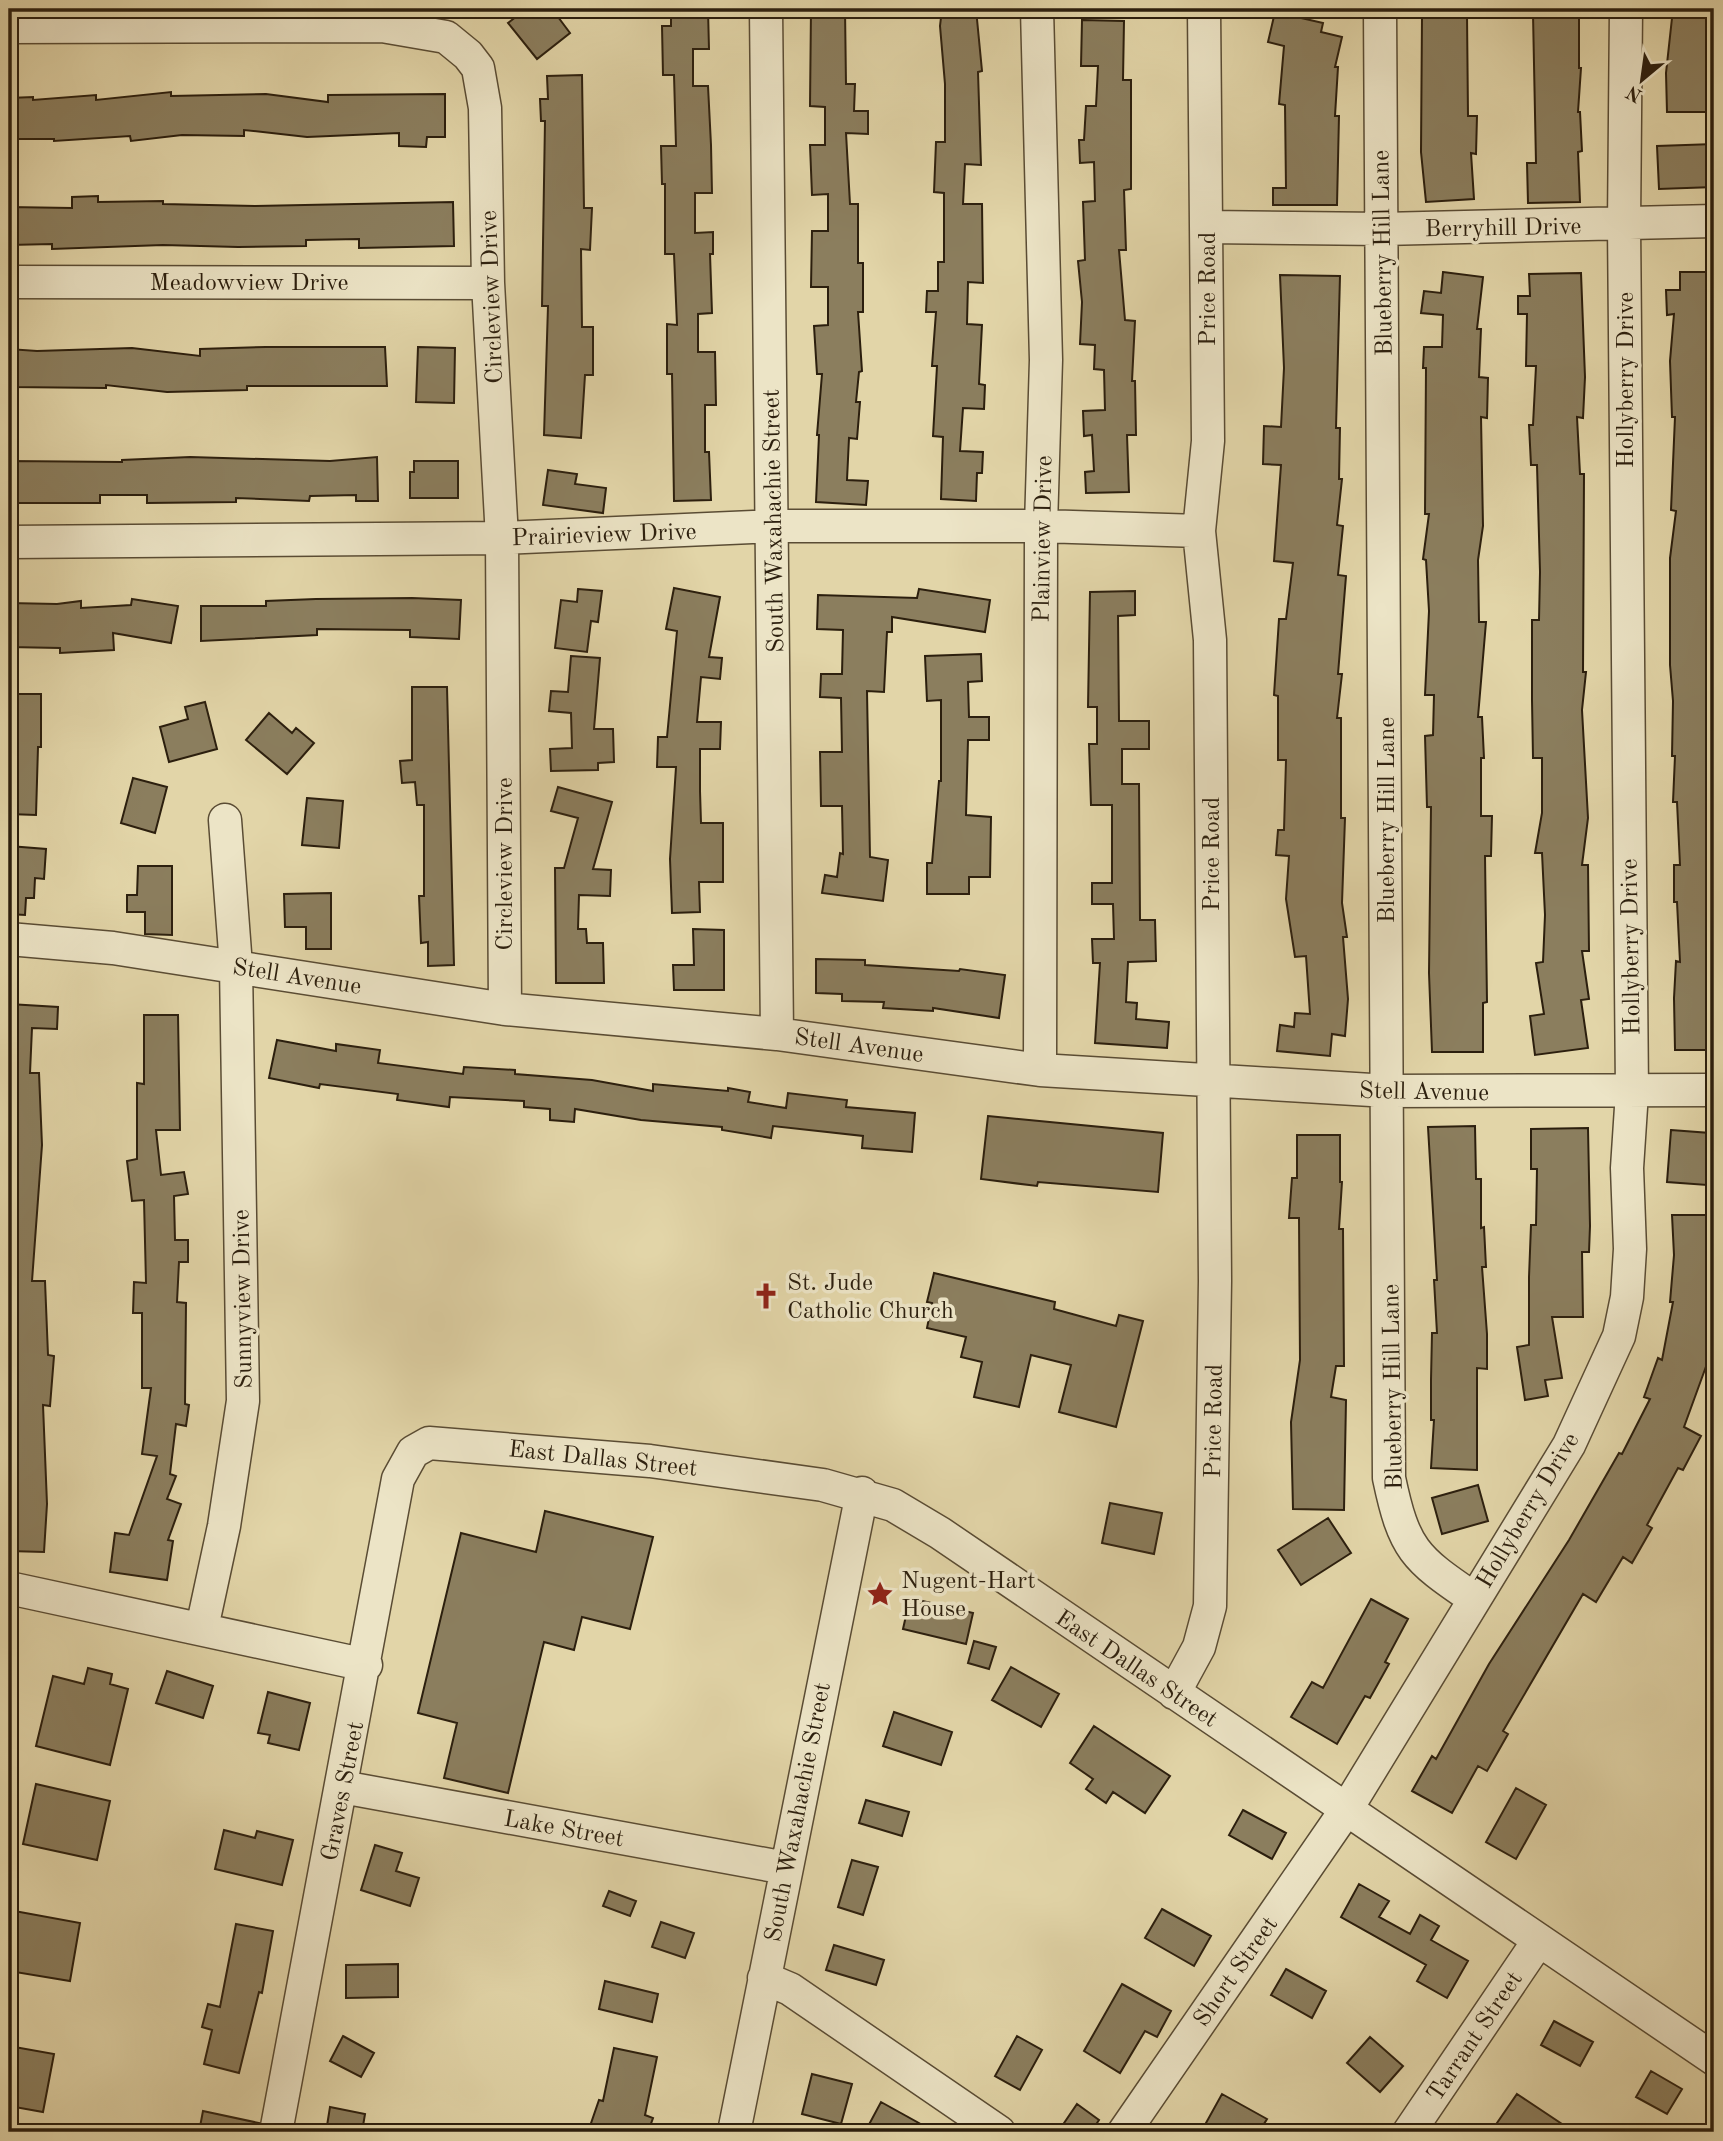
<svg xmlns="http://www.w3.org/2000/svg" width="1723" height="2141" font-family="'Old Standard TT',serif">
	<style>
		.building { fill: #8b7e5e; stroke: #2c1f0e; stroke-width: 2 }
		.lines { fill: none; stroke-linecap: round; stroke-linejoin: round }
		.minor-casing { stroke: #5a4c34; stroke-width: 35 }
		.minor { stroke: #ece4c6; stroke-width: 32 }
		.labels { text-anchor: middle; stroke-width: 7; stroke-linejoin: round; paint-order: stroke }
		.street-label { font-size: 24px; fill: #2c1f0e; stroke: #ece4c6 }
		.poi-label { font-size: 24px; fill: #2c1f0e; stroke: #ece4c6; text-anchor: start }
	</style>
	<rect width="100%" height="100%" fill="#e2d5a8"/>
	<filter id="stains"><feTurbulence type="fractalNoise" baseFrequency=".00286" numOctaves="4"/><feColorMatrix values="0 0 0 0 .2 0 0 0 0 .09 0 0 0 0 .02 0 0 0 .5 -.17"/></filter>
	<radialGradient id="worn" r=".72"><stop offset=".6" stop-color="#630" stop-opacity="0"/><stop offset="1" stop-color="#630" stop-opacity=".3"/></radialGradient>
	<path class="building" d="M526,9h26l18,24 -33,26 -29,-36z
		M671,9h37l1,40h-16v37h15l3,59 1,48h-17v40l18,-1v22h-3l2,59 -14,1v38h17l1,53h-11v47h4l2,48 -37,1 -2,-127h-5v-50l10,1 -3,-71h-9v-70h-3l-1,-38h15l-2,-71h-11l-1,-49h9z
		M811,9h34l1,75h9l-1,27h14v23l-22,-1 4,71h8v59h5v49h-5l4,59 -3,1 -3,30h4l-3,37 -8,-1 -2,42 21,1 -2,24 -50,-3 3,-67h-2l5,-61h-5l-3,-48 14,-1v-38h-17l1,-56h16v-37l-16,1 -2,-50h15v-38l-15,-1z
		M942,9h34l6,62 -4,1 3,93 -16,-1 -2,40h19l1,79 -15,-1 -1,42 15,1 -3,59 6,1 -1,24 -21,-1 -3,43 23,1 -1,21h-5l-1,28 -35,-2 2,-62 -10,-1 4,-70h-5l4,-54h-10l1,-21h11v-29h6v-69l-10,-1 2,-50h9v-58l-5,-58z
		M1673,9h41l-1,103h-46l-1,-39z
		M1275,12l48,11 -2,9 21,5 -7,30h3l-3,49h4l-2,89h-64v-17h13l-1,-83 -6,-1 5,-58 -16,-4z
		M1533,14l46,1v53h2l-3,44h2l2,39 -4,1 2,50 -52,1 -1,-40h9z
		M1467,15l1,101h9l-1,38 -5,-1 3,46 -48,3 -5,-50 1,-136z
		M1082,20l42,1 -1,59h8v109l-7,1 2,60h-7l6,70 10,1 -3,60h3l1,54h-9l2,57 -43,1 -1,-21 9,-1 -2,-36 -8,1 -1,-25 22,-1 -1,-40 -10,-1 1,-24 -15,-1 2,-42 -4,-41 7,-1 -2,-58 12,-1 -1,-39 -14,1 -1,-23h5l2,-34h10l2,-40h-17z
		M582,75l2,133h8l-2,42 -9,-1 1,78h11v48h-8l-4,63 -37,-3 4,-129h-6l3,-185h-4l-1,-22h8l-1,-23z
		M171,92v4l95,-2 62,8v-7l117,-1v43h-18l-1,10 -27,-1v-13l-92,4 -63,-7v6l-62,-1 -51,6 -1,-5 -76,5v-2h-45v-41l24,-1v3l63,-5v5z
		M1714,144v43l-55,2 -2,-43z
		M98,196v6l65,-1v3l92,2 198,-4 1,44 -95,2v-9l-53,1v6l-68,1 -75,-2 -111,4v-5l-43,1v-38l63,1v-11z
		M1443,272l40,5 -6,52h4l-2,48 9,1 -1,40 -6,-1 2,109 -5,34 1,62h7l-8,95h4l2,41h-3v58h11l-1,40h-6l2,146 -4,1v49h-51l-3,-79 2,-166h-4l-2,-71 8,-1 1,-40h-9l4,-84 -3,-51 -3,-1 6,-45h-4l1,-146h-3l1,-21h18l1,-32 -22,-2 3,-22 17,2z
		M1680,272h34v778h-39l-1,-52 2,-37 4,1 -3,-60h-3v-37h6l-3,-63h-4l2,-46h-3l1,-55 -3,-36v-107l6,-47 -5,-1 4,-93h-3l-2,-56 4,-47 -7,1 -1,-25h14z
		M1581,273l4,104 -2,41 -6,-1 3,57h4l-1,198h3l-4,38 6,108 -6,47h6l1,86h-7l7,48 -8,1 7,48 -53,7 -5,-39 14,-2 -8,-51 7,-1 2,-47 -3,-62h-7l7,-40v-55h-9l-1,-58v-80h7l1,-48 -3,-107h-6l-2,-40h4l3,-59h-10l1,-52h-9v-18h12l-1,-22z
		M1280,275l60,1 -4,152h4l-1,51h3l-5,46 6,1 -5,49 8,1 -8,98h4l-5,44h4v100h4l-3,85 5,34h-4l5,62 -3,37 -13,-2 -2,22 -53,-5 3,-26 14,2 1,-14 15,1 -4,-58 -11,1 -9,-58 3,-43 -13,-1 2,-25h6l2,-70h-8v-64l-4,-1 5,-76h7l7,-56 -19,-2 7,-96 -18,-1 1,-38 17,1 3,-59z
		M266,347h119l2,39h-140v4l-80,2 -61,-7v3l-97,-1v-38l28,2 95,-3 68,8v-7z
		M418,347l37,1 -1,55 -38,-1z
		M190,457l140,4 47,-4 1,44h-22v-6l-46,1 -1,5 -73,-3v4l-89,1v-8h-47v8h-91v-42l113,1v-2z
		M414,461h44v37h-48v-26h4z
		M548,470l29,4 -2,10 31,4 -3,25 -60,-8z
		M674,588l46,9 -11,60 13,1 -2,21 -19,-2 -4,45h24l-1,27h-20v42l1,32h22v59h-24l1,30 -28,1 -2,-54 6,-92h-19l1,-30h9l10,-106 -11,-2z
		M578,589l24,2 -4,31 -7,-1 -4,31 -32,-4 6,-48 16,2z
		M919,589l71,11 -5,32 -93,-15v15h-5l-3,60 -17,-1 3,166 18,3 -5,41 -61,-8 3,-18 12,2 3,-24 3,1 -1,-48h-21l-1,-54h22l-1,-54 -21,-1 1,-23h21l1,-44 -26,-1 1,-34 99,3z
		M1135,591v24l-17,1 1,105h30v28h-27v35h17l1,136h15l1,41 -28,1 -2,40 11,1 -1,16 33,3 -2,26 -72,-5 5,-80h-7l-1,-24h22l-1,-35h-21v-21h20v-78h-21l-2,-61h8v-37h-9l2,-115z
		M412,598l49,2 -2,39 -49,-2v-7l-93,-1v6l-116,6v-35h65v-5l50,-2z
		M132,599l46,7 -7,37 -58,-10 1,17 -54,3v-5l-51,-1v-44l48,1 24,-3v7l50,-3z
		M981,654l1,27 -14,1 1,35h20v23h-21l-2,75 25,2 -1,60h-21v17h-42v-31h5l7,-82h2v-81l-14,1 -2,-45z
		M571,656l29,2 -6,71h19l1,33 -16,1v7l-47,1 -1,-22 22,-1 -1,-35 -22,-2 2,-20 17,1z
		M412,687h35l7,278 -26,1v-24l-7,1 -2,-47h5v-91h-7l-2,-23 -13,1 -2,-22 12,-1z
		M9,694h32v53h-3l-2,68 -27,-1z
		M205,702l12,47 -48,13 -9,-35 28,-8 -3,-12z
		M269,713l23,20 4,-5 18,15 -27,31 -41,-34z
		M133,778l34,9 -12,46 -34,-10z
		M558,787l54,15 -19,67 18,1 -1,26 -31,-1 -1,34h8l1,14h16l1,40h-48l-1,-115h9l14,-50 -27,-7z
		M307,798l36,3 -4,47 -37,-3z
		M9,846l37,3 -2,30 -9,-1 -1,20h-8l-1,17 -16,-1z
		M138,866h34v69l-27,-1v-22h-18v-17h10z
		M331,893v56h-25v-22h-21l-1,-33z
		M693,929l31,1v60h-50l-1,-25h21z
		M816,959l49,1v5l94,6 1,-2 45,6 -6,43 -66,-10v3l-50,-3 1,-6 -42,-1v-7l-26,-1z
		M9,1004l49,3 -1,22 -25,-1 -2,45h9l3,72 -10,136h13l3,74 6,1 -4,50 -7,-1 4,99 -3,48 -35,-1 2,-77z
		M144,1015h34l2,115h-24l5,45 23,-3 4,22 -14,2 1,44h13v22h-9l-2,40 9,1 -1,101 4,1 -3,21 -10,-2 -6,50 6,2 -9,23 14,5 -13,36 5,1 -6,39 -57,-8 5,-39 14,2 28,-79 -15,-2 9,-66h-9v-75h-9l1,-31 12,1 -2,-83 -12,1 -5,-40 10,-2v-76l7,1z
		M277,1040l59,11v-7l44,6 -2,13 85,11 1,-7 51,3v4l77,6 61,11v-7l75,7v-3l22,4 -2,10 38,6 2,-15 59,7 -1,7 69,6 -3,39 -50,-4 1,-12 -90,-10 -2,12 -49,-8v-3l-81,-7 -66,-11 -1,13 -24,-2v-11l-26,-2v-6l-74,-4 -1,10 -52,-7 1,-6 -78,-10 -1,4 -50,-10z
		M988,1116l175,17 -5,59 -120,-10 -1,4 -56,-7z
		M1475,1126l1,53h5v49l3,-1 2,40h-4l5,67v35l-10,-1v102l-46,-2 3,-48h-3v-40l1,-47h5l-3,-53h3l-9,-153z
		M1588,1128l2,98 -1,26h-7l1,65h-31l10,61 -17,2 3,16 -23,4 -8,-53 12,-2v-68l2,-52h5l1,-56h-6v-40z
		M1671,1130l39,3 -3,52 -40,-3z
		M1297,1135h43v47h2l-3,47h4l1,137h-8l-5,31 15,3 -2,110 -51,-1 -2,-87 9,-62 -1,-142h-10l3,-40h5z
		M1672,1215h42v147l-6,-1 -24,66 17,9 -18,34 -5,-2 -31,57 5,3 -20,35 -9,-6 -27,45 -13,-8 -80,137 5,3 -21,37 -9,-5 -26,47 -40,-22 20,-35 4,3 53,-95 80,-124 50,-87 3,1 28,-55 -6,-2 14,-39 4,2 11,-58h-3l4,-47z
		M934,1273l121,29 -1,7 62,17 3,-11 24,6 -27,106 -57,-15 12,-47 -40,-10 -12,52 -45,-10 8,-35 -21,-5 5,-20 -39,-9 5,-25 -5,-1z
		M1478,1485l10,36 -46,13 -10,-36z
		M1110,1503l52,10 -8,41 -52,-11z
		M545,1511l108,26 -23,92 -48,-12 -8,33 -30,-8 -36,151 -64,-15 13,-55 -39,-10 43,-180 75,19z
		M1328,1518l23,35 -50,32 -23,-35z
		M910,1598l63,15 -7,31 -63,-15z
		M1371,1599l37,20 -23,43 4,2 -19,34 -5,-2 -28,48 -46,-27 21,-35 11,6z
		M974,1641l22,6 -7,22 -21,-6z
		M1011,1667l48,27 -18,33 -49,-27z
		M88,1668l24,6 -2,10 18,5 -18,76 -74,-19 17,-70 31,8z
		M167,1671l46,15 -10,32 -47,-15z
		M268,1692l42,11 -11,47 -31,-7 2,-8 -12,-2z
		M894,1712l58,20 -11,33 -58,-19z
		M1094,1726l76,50 -25,37 -32,-21 -7,11 -20,-14 7,-10 -23,-16z
		M36,1784l74,17 -13,59 -74,-16z
		M1516,1788l30,17 -30,54 -30,-17z
		M866,1800l43,12 -7,24 -43,-13z
		M1243,1810l43,23 -14,26 -43,-24z
		M224,1830l31,8 2,-7 36,9 -11,45 -67,-16z
		M375,1845l27,8 -6,18 23,7 -9,28 -49,-16z
		M852,1860l26,7 -15,48 -25,-8z
		M1359,1884l30,17 -10,16 31,17 10,-19 19,11 -8,14 37,21 -21,37 -30,-17 9,-16 -85,-48z
		M609,1891l27,10 -6,15 -27,-10z
		M1162,1909l49,27 -17,30 -49,-28z
		M9,1910l71,13 -10,58 -61,-10z
		M661,1922l33,11 -9,25 -33,-11z
		M236,1924l37,7 -11,62 -3,-1 -20,81 -35,-9 8,-34 -10,-3 6,-23 12,3z
		M834,1945l50,15 -8,25 -50,-15z
		M398,1964v33l-52,1v-33z
		M1286,1969l40,22 -14,27 -41,-23z
		M605,1981l53,13 -6,28 -53,-13z
		M1122,1984l49,27 -14,26 -12,-6 -25,42 -36,-22z
		M1554,2021l39,21 -13,24 -39,-21z
		M343,2036l31,17 -13,24 -31,-16z
		M1017,2036l25,14 -22,40 -25,-14z
		M1370,2037l33,29 -23,26 -33,-29z
		M9,2046l45,8 -11,58 -34,-6z
		M614,2048l43,9 -12,58 8,3 -5,14h-60l11,-32 4,1z
		M1651,2071l31,18 -15,25 -31,-17z
		M812,2074l40,10 -11,40 -39,-10z
		M1222,2094l45,25 -8,13h-58z
		M1517,2094l57,38h-63l-14,-9z
		M881,2102l54,30h-70z
		M1077,2104l22,16 -8,12h-33z
		M330,2107l35,7 -3,18h-36z
		M203,2111l56,12 -1,9h-59z"/>
	<g class="lines">
		<g class="minor-casing">
			<path id="minor" d="M766,9l11,1025
				M1037,9l9,351 -5,166 -1,544
				M1380,9l9,1469c15,71 25,80 84,120
				M9,27l373,-1 64,11 22,18 10,13 7,40 3,175 14,255 3,471
				M1207,227l176,2 331,-8
				M9,282l479,1
				M9,542l493,-4 271,-12h268l158,5
				M9,939l104,9 392,61 272,25 263,36 348,21 326,-1
				M9,1588l357,77
				M202,1628l22,-102 19,-125 -7,-435 -11,-146
				M1174,1693l25,-46 11,-41 5,-325 -5,-641 -11,-109 9,-90 -4,-432
				M342,1787l444,81
				M764,1978l26,11 209,143
				M276,2132l122,-653 15,-27 16,-9 221,18 173,24 70,20 47,28 774,526
				M734,2132l128,-639
				M1124,2132l222,-322 223,-365 50,-109 8,-39 3,-48 -3,-81 5,-76 -8,-868 2,-215
				M1409,2132l130,-192"/>
		</g>
		<use href="#minor" class="minor"/>
	</g>
	<defs>
		<g id="church-bare" transform="scale(2.1)"><path d="M-1.2-6h2.4v3.5h3.3v2.4h-3.3V6h-2.4V-.1h-3.3v-2.4h3.3Z" fill="#8f2418" stroke="#ece4c6" stroke-width="2.5" paint-order="stroke"/></g>
		<g id="sight-bare" transform="scale(2.1)"><path d="M0-6L1.8-2.2L6-1.7L2.9 1.2L3.7 5.4L0 3.3L-3.7 5.4L-2.9 1.2L-6-1.7L-1.8-2.2Z" fill="#8f2418" stroke="#ece4c6" stroke-width="2.5" paint-order="stroke"/></g>
	</defs>
	<g fill-rule="evenodd">
		<use href="#church-bare" x="766" y="1296"/>
		<use href="#sight-bare" x="880" y="1594"/>
	</g>
	<g class="labels">
		<g class="street-label">
			<text transform="translate(1503 227) rotate(-1)" y="8">Berryhill Drive</text>
			<text transform="translate(1382 253) rotate(-91)" y="8">Blueberry Hill Lane</text>
			<text x="249" y="290">Meadowview Drive</text>
			<text transform="translate(1207 289) rotate(-90)" y="8">Price Road</text>
			<text transform="translate(491 297) rotate(-92)" y="8">Circleview Drive</text>
			<text transform="translate(1625 380) rotate(-90)" y="8">Hollyberry Drive</text>
			<text transform="translate(773 521) rotate(-91)" y="8">South Waxahachie Street</text>
			<text transform="translate(604 534) rotate(-2)" y="8">Prairieview Drive</text>
			<text transform="translate(1042 539) rotate(-89)" y="8">Plainview Drive</text>
			<text transform="translate(1386 820) rotate(-90)" y="8">Blueberry Hill Lane</text>
			<text transform="translate(1211 854) rotate(-90)" y="8">Price Road</text>
			<text transform="translate(504 864) rotate(-90)" y="8">Circleview Drive</text>
			<text transform="translate(1630 947) rotate(-91)" y="8">Hollyberry Drive</text>
			<text transform="translate(297 976) rotate(9)" y="8">Stell Avenue</text>
			<text transform="translate(859 1045) rotate(8)" y="8">Stell Avenue</text>
			<text transform="translate(1424 1091) rotate(1)" y="8">Stell Avenue</text>
			<text transform="translate(242 1299) rotate(-91)" y="8">Sunnyview Drive</text>
			<text transform="translate(1392 1387) rotate(-91)" y="8">Blueberry Hill Lane</text>
			<text transform="translate(1213 1421) rotate(-89)" y="8">Price Road</text>
			<text transform="translate(603 1458) rotate(6)" y="8">East Dallas Street</text>
			<text transform="translate(1527 1510) rotate(-59)" y="8">Hollyberry Drive</text>
			<text transform="translate(1137 1668) rotate(34)" y="8">East Dallas Street</text>
			<text transform="translate(342 1791) rotate(-79)" y="8">Graves Street</text>
			<text transform="translate(797 1812) rotate(-79)" y="8">South Waxahachie Street</text>
			<text transform="translate(564 1828) rotate(10)" y="8">Lake Street</text>
			<text transform="translate(1235 1971) rotate(-55)" y="8">Short Street</text>
			<text transform="translate(1474 2036) rotate(-56)" y="8">Tarrant Street</text>
		</g>
		<g class="poi-label">
			<text x="787" y="1290">St. Jude<tspan x="787" dy="28">Catholic Church</tspan></text>
			<text x="901" y="1588">Nugent-Hart<tspan x="901" dy="28">House</tspan></text>
		</g>
	</g>
	<rect width="1723" height="2141" fill="none" stroke="#e2d5a8" stroke-width="35"/>
	<rect x="10" y="10" width="1702" height="2120" fill="none" stroke="#2c1f0e" stroke-width="3.5"/>
	<rect x="18" y="18" width="1688" height="2106" fill="none" stroke="#2c1f0e" stroke-width="2"/>
	<g transform="translate(1642 80) rotate(209)" stroke="#ece4c6" stroke-width="5" paint-order="stroke">
	<path d="M0-5L12 26L0 18L-12 26Z" fill="#2c1f0e"/>
	<text y="-10" font-size="19" font-weight="bold" text-anchor="middle" fill="#2c1f0e">N</text>
	</g>
	<rect width="100%" height="100%" filter="url(#stains)"/>
	<rect width="100%" height="100%" fill="url(#worn)"/>
</svg>
